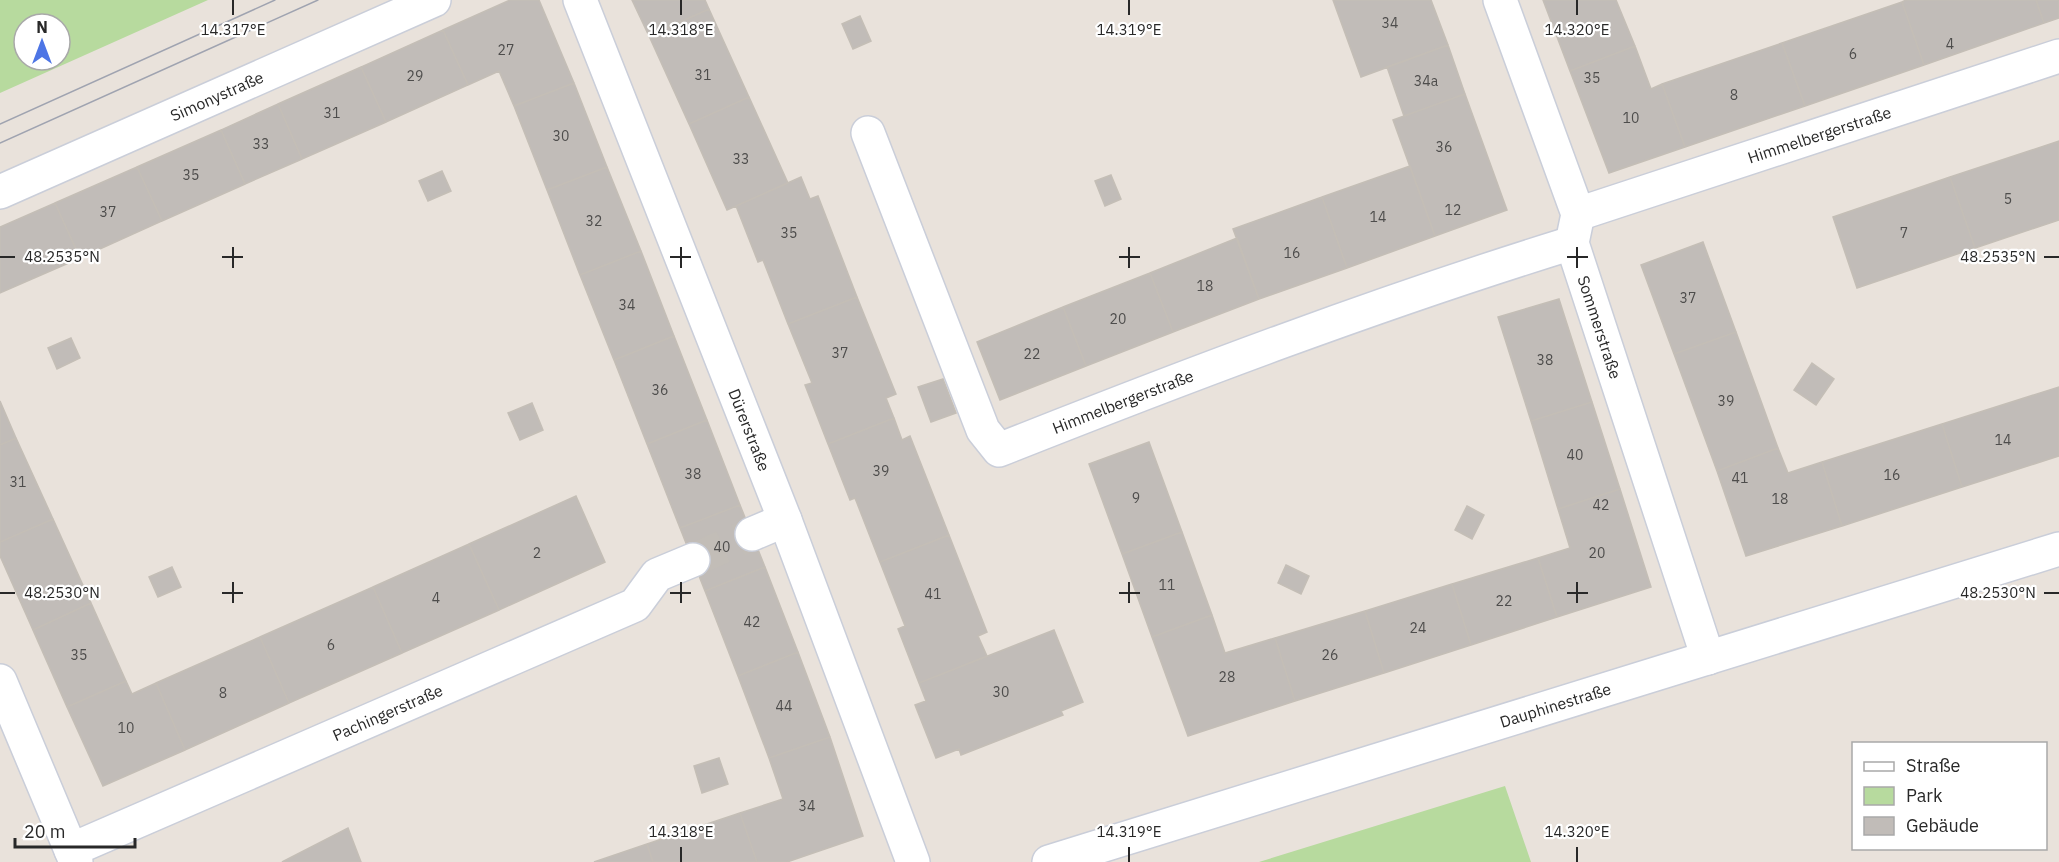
<svg xmlns="http://www.w3.org/2000/svg" width="2059" height="862" font-family="'IBM Plex Sans',sans-serif">
	<style>
		.green { fill: #b7da9e; fill-rule: evenodd }
		.building { fill: #c1bcb8; stroke: #c4beb6; stroke-width: 1.5 }
		.lines { fill: none; stroke-linecap: round; stroke-linejoin: round }
		.street-tunnel { stroke: #c2bdb7; stroke-width: 33; stroke-dasharray: 33 16; stroke-linecap: butt }
		.street-casing { stroke: #caced9; stroke-width: 36 }
		.secondary-casing { stroke: #caced9; stroke-width: 36 }
		.street { stroke: #fff; stroke-width: 33 }
		.secondary { stroke: #fff; stroke-width: 33 }
		.tram { stroke: #9fa3b0; stroke-width: 1.5 }
		.ticks { fill: none; stroke: #282828; stroke-width: 2 }
		.labels { text-anchor: middle; stroke-width: 4.5; stroke-linejoin: round; paint-order: stroke }
		.number-label { font-size: 14px; fill: #4e4d4c }
		.street-label { font-size: 16px; fill: #282828; stroke: #fff }
		.ticks-label { font-size: 15px; text-anchor: middle; fill: #282828; stroke: #fff; stroke-width: 4.5; stroke-linejoin: round; paint-order: stroke }
	</style>
	<rect width="100%" height="100%" fill="#e9e2db"/>
	<path class="green" d="M0,0h208l-208,93zM24,24h36v36h-36z
		M1505,786l26,76h-272z"/>
	<path class="building" d="M510,0h29l35,83 -60,23 -15,-35 -31,14 -25,-55z
		M632,0h73l4,9 -60,27z
		M1333,0h98l17,45 -87,32z
		M1543,0h73l19,46 -65,25z
		M1906,0h130l8,23 -120,42 -22,-63z
		M2036,0h23v18l-15,5z
		M1902,2l22,63 -119,41 -23,-63z
		M709,9l40,88 -60,27 -40,-88z
		M860,16l11,25 -18,8 -11,-25z
		M443,30l25,55 -82,37 -25,-55z
		M1782,43l23,63 -120,41 -23,-63z
		M1448,45l17,49 -61,22 -17,-49z
		M1635,46l16,43 11,-5 23,63 -76,26 -39,-102z
		M361,67l25,55 -84,37 -24,-55z
		M574,83l33,84 -60,23 -33,-84z
		M1465,94l42,116 -72,26 -42,-116z
		M749,97l39,86 -61,27 -38,-86z
		M278,104l24,55 -57,25 -24,-54z
		M221,130l24,54 -83,37 -25,-54z
		M2059,141v79l-84,28 -25,-71z
		M1410,166l25,70 -88,32 -25,-71z
		M137,167l25,54 -82,37 -25,-55z
		M607,167l34,84 -61,24 -33,-85z
		M442,171l9,20 -23,10 -9,-20z
		M1111,175l10,24 -16,7 -10,-25z
		M801,177l9,22 8,-3 39,101 -69,27 -25,-64 -5,2 -22,-56z
		M1950,177l25,71 -118,40 -24,-71z
		M1322,197l25,71 -88,31 -26,-70z
		M55,203l25,55 -80,35v-66z
		M1237,238l22,61 -86,33 -23,-59z
		M1703,242l33,90 -62,22 -33,-89z
		M641,251l33,85 -60,24 -34,-85z
		M1150,273l23,59 -87,34 -23,-59z
		M857,297l39,97 -10,4 8,20 -66,26 -23,-59 7,-2 -24,-59z
		M1559,299l33,103 -61,19 -33,-104z
		M1063,307l23,59 -86,34 -23,-58z
		M1736,332l42,116 -61,23 -43,-117z
		M674,336l33,84 -60,24 -33,-84z
		M71,338l9,20 -23,11 -9,-21z
		M1812,363l22,16 -18,26 -22,-15z
		M943,379l13,34 -25,9 -13,-35z
		M2059,387v69l-97,31 -20,-63z
		M0,401l16,37 -16,7z
		M1592,402l28,87 -62,20 -27,-88z
		M532,403l11,27 -23,10 -12,-27z
		M894,418l8,22 8,-4 39,99 -69,27 -25,-64 -5,2 -22,-56z
		M707,420l33,85 -60,23 -33,-84z
		M1942,424l20,63 -120,39 -20,-64z
		M16,438l37,81 -53,23v-97z
		M1149,442l33,90 -60,22 -33,-90z
		M1778,448l10,25 34,-11 20,64 -96,30 -29,-85z
		M1620,489l31,98 -94,30 -19,-59 32,-10 -12,-39z
		M576,496l29,66 -106,48 -30,-66z
		M740,505l25,62 -60,24 -25,-63z
		M1467,506l17,9 -12,24 -17,-9z
		M53,519l38,84 -58,27 -33,-74v-14z
		M1182,532l30,83 -60,22 -30,-83z
		M949,535l38,97 -9,4 9,20 -68,27 -21,-54 7,-3 -25,-64z
		M469,544l30,66 -97,43 -29,-66z
		M1538,558l19,59 -86,28 -19,-61z
		M1286,565l23,11 -8,18 -23,-11z
		M172,567l9,20 -23,10 -9,-20z
		M765,567l33,85 -60,24 -33,-85z
		M1452,584l19,61 -87,28 -19,-62z
		M373,587l29,66 -113,50 -29,-66z
		M91,603l35,78 -59,26 -34,-77z
		M1365,611l19,62 -89,28 -20,-63z
		M1212,615l13,38 50,-15 20,63 -107,35 -36,-99z
		M1054,630l29,72 -22,9 2,4 -102,40 -2,-6 -23,9 -21,-53 11,-4 -7,-18z
		M260,637l29,66 -104,47 -29,-67z
		M798,652l32,85 -61,21 -31,-82z
		M126,681l6,13 24,-11 29,67 -82,36 -36,-79z
		M830,737l33,99 -76,26h-30l-17,-49 43,-14 -14,-41z
		M719,758l9,26 -26,9 -8,-27z
		M740,813l17,49h-104l-6,-18z
		M348,828l13,34h-79z
		M647,844l6,18h-59z"/>
	<g class="lines">
		<path class="street-tunnel" d="M693,560l59,-26"/>
		<g class="street-casing">
			<g id="street">
				<path id="s1" d="M580,0l205,520 128,342"/>
				<path id="s2" d="M1500,0l78,214 -6,29 136,415"/>
				<path id="s3" d="M868,133l115,297 16,20c189,-75 379,-147 573,-207"/>
				<path id="s4" d="M0,192l434,-192"/>
				<path id="s5" d="M1578,214l481,-158"/>
				<path d="M752,534l33,-14"/>
				<path d="M0,681l76,181"/>
				<path id="s6" d="M71,850l564,-245 22,-30 36,-15"/>
			</g>
		</g>
		<g class="secondary-casing">
			<g id="secondary">
				<path id="s7" d="M1049,862l1010,-313"/>
			</g>
		</g>
		<use href="#street" class="street"/>
		<use href="#secondary" class="secondary"/>
		<path class="tram" d="M0,124l275,-124
			M0,143l318,-143"/>
	</g>
	<path class="ticks" d="M233,0v15M681,0v15M1129,0v15M1577,0v15M233,247v21M681,247v21M1129,247v21M1577,247v21M0,257h15M222,257h21M670,257h21M1119,257h21M1567,257h21M2044,257h15M233,582v21M681,582v21M1129,582v21M1577,582v21M0,593h15M222,593h21M670,593h21M1119,593h21M1567,593h21M2044,593h15M681,847v15M1129,847v15M1577,847v15"/>
	<g class="labels">
		<g class="number-label">
			<text x="1390" y="28">34</text>
			<text x="1950" y="49">4</text>
			<text x="506" y="55">27</text>
			<text x="1853" y="59">6</text>
			<text x="703" y="80">31</text>
			<text x="415" y="81">29</text>
			<text x="1592" y="83">35</text>
			<text x="1426" y="86">34a</text>
			<text x="1734" y="100">8</text>
			<text x="332" y="118">31</text>
			<text x="1631" y="123">10</text>
			<text x="561" y="141">30</text>
			<text x="261" y="149">33</text>
			<text x="1444" y="152">36</text>
			<text x="741" y="164">33</text>
			<text x="191" y="180">35</text>
			<text x="2008" y="204">5</text>
			<text x="1453" y="215">12</text>
			<text x="108" y="217">37</text>
			<text x="1378" y="222">14</text>
			<text x="594" y="226">32</text>
			<text x="789" y="238">35</text>
			<text x="1904" y="238">7</text>
			<text x="1292" y="258">16</text>
			<text x="1205" y="291">18</text>
			<text x="1688" y="303">37</text>
			<text x="627" y="310">34</text>
			<text x="1118" y="324">20</text>
			<text x="840" y="358">37</text>
			<text x="1032" y="359">22</text>
			<text x="1545" y="365">38</text>
			<text x="660" y="395">36</text>
			<text x="1726" y="406">39</text>
			<text x="2003" y="445">14</text>
			<text x="1575" y="460">40</text>
			<text x="881" y="476">39</text>
			<text x="693" y="479">38</text>
			<text x="1892" y="480">16</text>
			<text x="1740" y="483">41</text>
			<text x="18" y="487">31</text>
			<text x="1136" y="503">9</text>
			<text x="1780" y="504">18</text>
			<text x="1601" y="510">42</text>
			<text x="722" y="552">40</text>
			<text x="537" y="558">2</text>
			<text x="1597" y="558">20</text>
			<text x="1167" y="590">11</text>
			<text x="933" y="599">41</text>
			<text x="436" y="603">4</text>
			<text x="1504" y="606">22</text>
			<text x="752" y="627">42</text>
			<text x="1418" y="633">24</text>
			<text x="331" y="650">6</text>
			<text x="79" y="660">35</text>
			<text x="1330" y="660">26</text>
			<text x="1227" y="682">28</text>
			<text x="1001" y="697">30</text>
			<text x="223" y="698">8</text>
			<text x="784" y="711">44</text>
			<text x="126" y="733">10</text>
			<text x="807" y="811">34</text>
		</g>
		<g class="street-label">
			<text dy="6" stroke="none"><textPath href="#s4" startOffset="237">Simonystraße</textPath></text>
			<text dy="6" stroke="none"><textPath href="#s5" startOffset="254">Himmelbergerstraße</textPath></text>
			<text dy="6" stroke="none"><textPath href="#s2" startOffset="346">Sommerstraße</textPath></text>
			<text dy="6" stroke="none"><textPath href="#s3" startOffset="477">Himmelbergerstraße</textPath></text>
			<text dy="6" stroke="none"><textPath href="#s1" startOffset="462">Dürerstraße</textPath></text>
			<text dy="6" stroke="none"><textPath href="#s7" startOffset="530">Dauphinestraße</textPath></text>
			<text dy="6" stroke="none"><textPath href="#s6" startOffset="345">Pachingerstraße</textPath></text>
		</g>
	</g>
	<g class="ticks-label">
		<text x="233" y="35">14.317°E</text>
		<text x="681" y="35">14.318°E</text>
		<text x="1129" y="35">14.319°E</text>
		<text x="1577" y="35">14.320°E</text>
		<text x="62" y="262">48.2535°N</text>
		<text x="1998" y="262">48.2535°N</text>
		<text x="62" y="598">48.2530°N</text>
		<text x="1998" y="598">48.2530°N</text>
		<text x="681" y="837">14.318°E</text>
		<text x="1129" y="837">14.319°E</text>
		<text x="1577" y="837">14.320°E</text>
	</g>
	<rect x="1852" y="742" width="195" height="108" fill="#ffffff" stroke="#a9a9a9" stroke-width="1.5"/>
	<rect x="1864" y="762" width="30" height="9" fill="#ffffff" stroke="#a9a9a9" stroke-width="1.5"/>
	<text x="1906" y="772" font-size="18" fill="#282828">Straße</text>
	<rect x="1864" y="787" width="30" height="18" fill="#b7da9e" stroke="#a9a9a9" stroke-width="1.5"/>
	<text x="1906" y="802" font-size="18" fill="#282828">Park</text>
	<rect x="1864" y="817" width="30" height="18" fill="#c1bcb8" stroke="#a9a9a9" stroke-width="1.5"/>
	<text x="1906" y="832" font-size="18" fill="#282828">Gebäude</text>
	<g transform="translate(42 42)"><circle r="28" fill="#ffffff" stroke="#a9a9a9" stroke-width="1.5"/>
	<path d="M0-4.5L10 22L0 15L-10 22Z" fill="#4d75e5"/>
	<text y="-9" font-size="16" font-weight="bold" text-anchor="middle" fill="#282828">N</text>
	</g>
	<path d="M15 838v9h120v-9" fill="none" stroke="#282828" stroke-width="3"/>
	<text x="24" y="838" font-size="18" fill="#282828" stroke="#ffffff" stroke-width="4.5" paint-order="stroke">20 m</text>
</svg>
